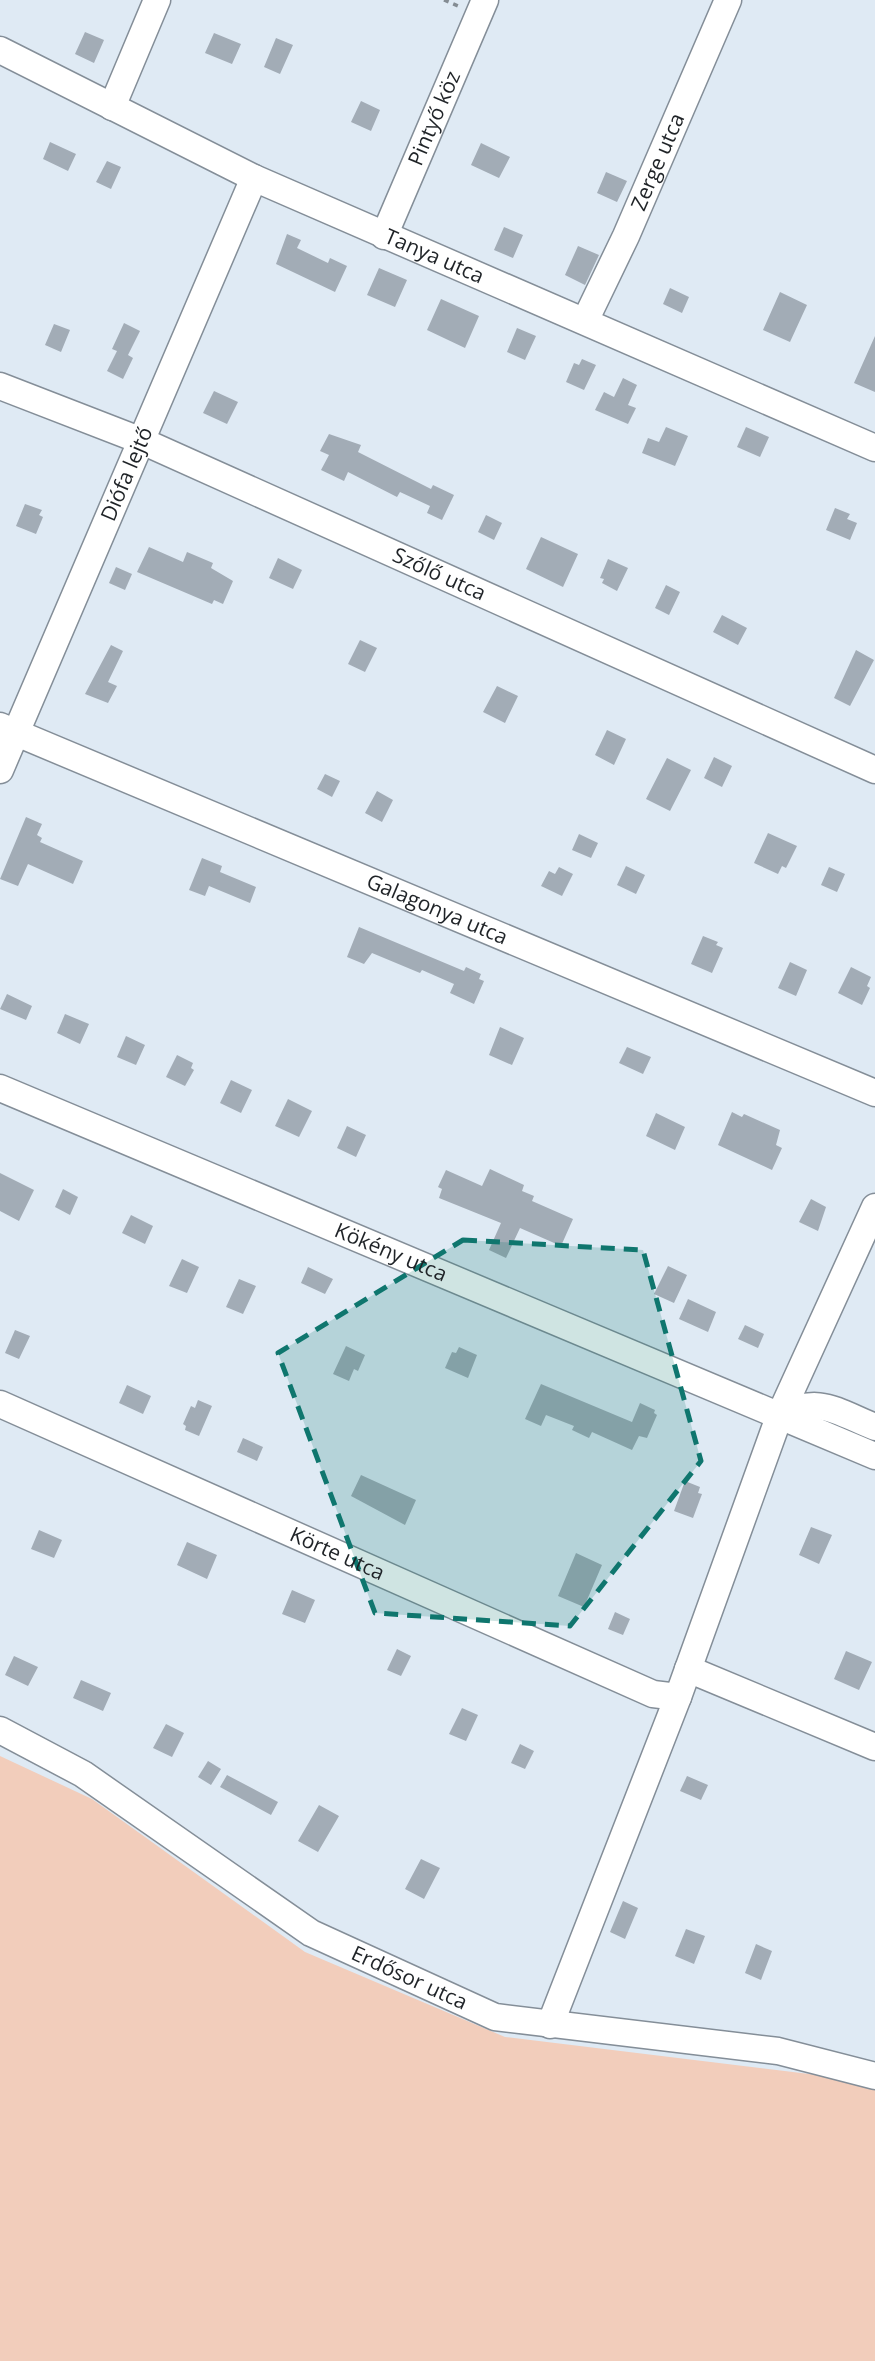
<svg xmlns="http://www.w3.org/2000/svg" width="875" height="2361" font-family="'Open Sans',sans-serif">
	<style>
		.green { fill: #f2cdbb }
		.building { fill: #a2acb6 }
		.lines { fill: none; stroke-linecap: round; stroke-linejoin: round }
		.minor-casing { stroke: #848e98; stroke-width: 29 }
		.path { stroke: #848c93; stroke-width: 3.5; stroke-dasharray: 5 5; stroke-linecap: butt }
		.minor { stroke: #fff; stroke-width: 26 }
		.marked { fill: #0f766e; fill-opacity: 0.2; stroke: #0f766e; stroke-width: 5; stroke-dasharray: 14 9; stroke-linejoin: round }
		.labels { text-anchor: middle; stroke-width: 6; stroke-linejoin: round; paint-order: stroke }
		.street-label { font-size: 21px; fill: #1f2327; stroke: #dfeaf4 }
	</style>
	<rect width="100%" height="100%" fill="#dfeaf4"/>
	<path class="green" d="M0,1756l92,43 213,153 200,85 370,45v279h-875z"/>
	<path class="building" d="M85,32l19,8 -10,23 -19,-9z
		M214,33l27,11 -9,20 -27,-11z
		M276,38l17,7 -13,29 -16,-7z
		M361,101l19,9 -9,21 -20,-9z
		M50,142l26,12 -8,17 -25,-12z
		M481,143l29,14 -11,21 -28,-13z
		M107,161l14,6 -10,22 -15,-7z
		M606,172l21,9 -10,21 -20,-9z
		M504,227l19,8 -10,23 -19,-8z
		M287,234l14,6 -4,8 31,15 2,-5 17,8 -12,26 -59,-28z
		M578,246l21,9 -14,30 -20,-10z
		M379,268l28,12 -12,27 -28,-12z
		M670,288l19,9 -7,16 -19,-9z
		M780,292l27,13 -17,37 -27,-12z
		M441,299l38,17 -14,32 -38,-18z
		M124,323l16,8 -12,24 5,3 -10,21 -16,-8 10,-20 -5,-2z
		M54,324l16,6 -9,22 -16,-7z
		M517,328l19,8 -11,24 -18,-8z
		M875,336v56l-21,-9z
		M582,359l14,6 -12,25 -18,-8 8,-19 5,2z
		M623,378l14,7 -9,20 8,3 -8,16 -33,-14 9,-18 10,5z
		M214,391l24,11 -11,22 -24,-11z
		M666,427l22,9 -13,30 -33,-13 6,-15 11,4z
		M746,427l23,10 -9,20 -23,-10z
		M329,434l32,11 -3,7 73,37 2,-4 21,10 -12,25 -15,-7 3,-7 -30,-14 -3,5 -49,-25 -4,9 -23,-11 8,-15 -9,-4z
		M25,504l17,6 -3,5 4,2 -7,17 -20,-8z
		M835,508l15,6 -3,5 10,4 -7,17 -24,-10z
		M486,515l16,8 -8,17 -16,-8z
		M541,537l37,17 -15,33 -37,-18z
		M149,547l34,15 4,-10 26,11 -2,5 22,13 -10,23 -9,-4 -2,4 -75,-32z
		M278,558l24,12 -9,19 -24,-11z
		M608,559l20,9 -11,23 -15,-8 2,-4 -4,-1z
		M116,567l16,7 -7,16 -16,-7z
		M666,585l14,7 -11,23 -14,-7z
		M722,615l25,13 -9,17 -25,-13z
		M360,640l17,8 -12,24 -17,-8z
		M111,645l12,6 -15,31 9,4 -9,17 -23,-9z
		M856,650l18,10 -24,46 -16,-8z
		M497,686l21,10 -13,27 -22,-11z
		M607,730l19,9 -12,26 -19,-10z
		M714,757l18,9 -10,21 -18,-9z
		M667,758l24,12 -21,41 -24,-12z
		M325,774l15,7 -8,16 -15,-8z
		M377,791l16,9 -11,22 -17,-9z
		M26,817l16,7 -5,11 5,3 -2,4 43,19 -10,23 -45,-20 -10,22 -18,-7z
		M768,833l29,13 -11,22 -4,-2 -4,8 -24,-11z
		M579,834l19,9 -7,15 -19,-8z
		M202,858l20,8 -2,6 36,15 -6,16 -41,-17 -4,10 -16,-6z
		M626,866l19,9 -9,19 -19,-9z
		M559,867l14,7 -11,22 -21,-10 8,-15 6,3z
		M829,867l16,7 -8,18 -16,-7z
		M359,927l105,44 2,-4 15,7 -2,5 5,2 -10,23 -24,-11 4,-9 -32,-14 -2,3 -48,-20 -8,11 -17,-7z
		M703,936l15,6 -2,3 7,3 -11,25 -21,-9z
		M790,962l17,8 -11,26 -18,-8z
		M851,967l20,10 -4,9 3,2 -8,17 -24,-12z
		M7,994l25,12 -6,14 -26,-11z
		M65,1014l24,10 -9,20 -23,-11z
		M500,1027l24,11 -12,27 -23,-10z
		M126,1036l19,9 -9,20 -19,-8z
		M627,1047l24,10 -8,17 -24,-11z
		M177,1055l16,8 -2,5 3,2 -9,16 -19,-9z
		M231,1080l21,10 -11,23 -21,-10z
		M288,1099l24,12 -13,26 -24,-11z
		M732,1112l10,5 2,-3 36,16 -4,15 6,3 -10,22 -54,-25z
		M656,1113l29,14 -10,23 -29,-14z
		M347,1126l19,9 -10,22 -19,-9z
		M490,1169l34,16 -2,6 12,5 -2,5 41,18 -12,27 -41,-18 -14,30 -17,-8 12,-27 -62,-25 3,-9 -4,-2 8,-17 36,16z
		M0,1173l34,17 -15,31 -19,-10z
		M63,1189l15,8 -8,18 -15,-8z
		M811,1199l15,8 -8,24 -19,-9z
		M131,1215l22,11 -8,18 -23,-11z
		M182,1259l17,8 -12,26 -18,-7z
		M668,1266l19,9 -13,28 -20,-9z
		M308,1267l25,12 -8,15 -24,-11z
		M239,1279l17,7 -13,28 -17,-7z
		M688,1299l28,13 -8,20 -29,-13z
		M745,1325l19,9 -6,14 -20,-9z
		M15,1330l15,6 -11,23 -14,-6z
		M346,1346l19,9 -7,16 -4,-2 -5,12 -16,-7z
		M459,1347l18,8 -9,23 -23,-10 7,-16 4,1z
		M541,1384l91,38 8,-19 15,7 -1,3 3,2 -10,23 -8,-2 -7,14 -40,-18 -3,6 -17,-8 2,-4 -28,-11 -5,11 -16,-7z
		M127,1385l24,11 -8,18 -24,-11z
		M198,1400l14,6 -13,30 -14,-6 1,-4 -3,-2 8,-18 4,2z
		M243,1438l20,9 -6,14 -20,-9z
		M361,1475l55,25 -11,25 -54,-29z
		M685,1481l15,6 -2,6 4,1 -9,24 -19,-7z
		M811,1527l21,8 -13,29 -20,-9z
		M39,1530l23,10 -8,18 -23,-9z
		M187,1542l30,13 -10,24 -30,-14z
		M576,1553l26,12 -18,42 -26,-11z
		M292,1590l23,10 -10,23 -23,-9z
		M615,1612l15,7 -7,16 -15,-6z
		M397,1649l14,7 -10,20 -14,-6z
		M846,1651l26,11 -13,28 -25,-11z
		M14,1656l24,11 -10,19 -23,-11z
		M81,1680l30,13 -8,18 -30,-13z
		M462,1708l16,7 -12,26 -17,-7z
		M166,1724l18,9 -12,24 -19,-9z
		M520,1744l14,7 -9,18 -14,-6z
		M208,1761l13,8 -10,16 -13,-8z
		M227,1775l51,27 -7,13 -51,-28z
		M687,1776l21,9 -7,15 -21,-9z
		M319,1805l20,11 -21,36 -20,-11z
		M421,1859l19,9 -16,31 -19,-10z
		M623,1901l15,7 -13,31 -15,-7z
		M686,1929l19,7 -11,28 -19,-8z
		M756,1944l16,7 -11,29 -16,-7z"/>
	<g class="lines">
		<g class="minor-casing">
			<g id="minor">
				<path id="s1" d="M0,50l254,128 621,270"/>
				<path d="M112,107l45,-107"/>
				<path id="s2" d="M384,236l101,-236"/>
				<path id="s3" d="M585,321l41,-85 102,-236"/>
				<path id="s4" d="M0,386l142,55 733,329"/>
				<path id="s5" d="M0,726l875,367"/>
				<path id="s6" d="M0,770l254,-592"/>
				<path id="s7" d="M0,1088l875,368"/>
				<path id="s8" d="M0,1404l653,290 25,3"/>
				<path d="M779,1417c39,-23 58,-5 96,10"/>
				<path d="M688,1669l187,78"/>
				<path id="s9" d="M0,1730l83,44 228,159 184,84 283,34 97,25"/>
				<path d="M550,2025l128,-328 101,-280 96,-210"/>
			</g>
		</g>
		<path class="path" d="M444,0l14,6"/>
		<use href="#minor" class="minor"/>
	</g>
	<path class="marked" d="M463,1240l180,10 58,211 -131,165 -195,-13 -97,-260z"/>
	<g class="labels">
		<g class="street-label">
			<text dy="7" stroke="none"><textPath href="#s2" startOffset="128">Pintyő köz</textPath></text>
			<text dy="7" stroke="none"><textPath href="#s3" startOffset="175">Zerge utca</textPath></text>
			<text dy="7" stroke="none"><textPath href="#s1" startOffset="481">Tanya utca</textPath></text>
			<text dy="7" stroke="none"><textPath href="#s6" startOffset="322">Diófa lejtő</textPath></text>
			<text dy="7" stroke="none"><textPath href="#s4" startOffset="478">Szőlő utca</textPath></text>
			<text dy="7" stroke="none"><textPath href="#s5" startOffset="474">Galagonya utca</textPath></text>
			<text dy="7" stroke="none"><textPath href="#s7" startOffset="424">Kökény utca</textPath></text>
			<text dy="7" stroke="none"><textPath href="#s8" startOffset="369">Körte utca</textPath></text>
			<text dy="7" stroke="none"><textPath href="#s9" startOffset="480">Erdősor utca</textPath></text>
		</g>
	</g>
</svg>
